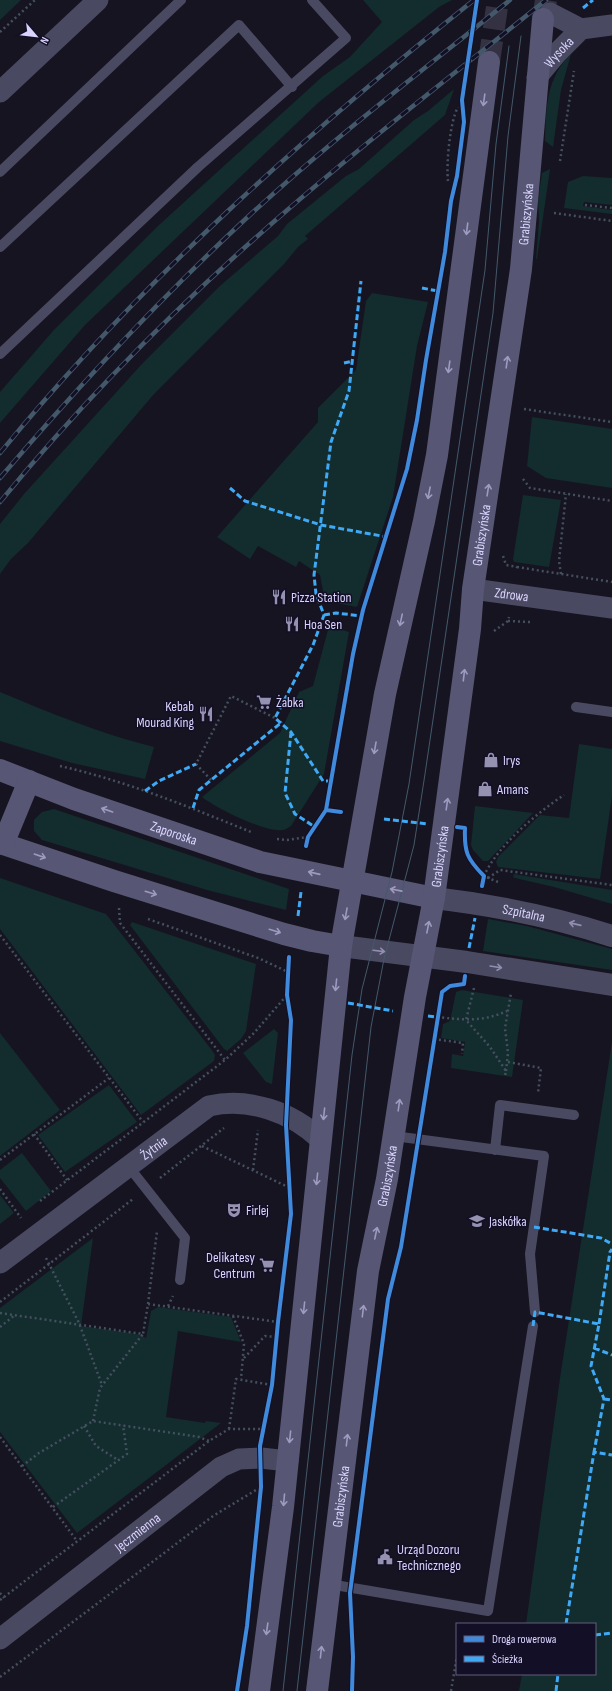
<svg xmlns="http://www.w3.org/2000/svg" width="612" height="1691" font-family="'Sofia Sans Condensed',sans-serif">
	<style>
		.green { fill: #132c2d }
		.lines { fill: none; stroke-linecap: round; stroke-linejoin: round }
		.secondary-tunnel { stroke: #333142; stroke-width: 22; stroke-dasharray: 22 11; stroke-linecap: butt }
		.path { stroke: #44505f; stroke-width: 2.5; stroke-dasharray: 2 3; stroke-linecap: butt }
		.service { stroke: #4a4962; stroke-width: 10 }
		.minor { stroke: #4a4962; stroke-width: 21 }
		.tertiary { stroke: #4a4962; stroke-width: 22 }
		.secondary { stroke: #575674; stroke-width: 22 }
		.tram { stroke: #43596b; stroke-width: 1 }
		.rail-casing { stroke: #43596b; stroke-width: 4.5 }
		.rail { stroke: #130f26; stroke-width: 3; stroke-dasharray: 9; stroke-linecap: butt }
		.quiet { stroke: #3fa9f5; stroke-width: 3; stroke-dasharray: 6 3; stroke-linecap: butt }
		.cycleway-casing { stroke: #130f26; stroke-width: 6 }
		.cycleway { stroke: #408adc; stroke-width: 4 }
		.oneway { stroke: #9e9bc0 }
		.oneway2 { stroke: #928eb0 }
		.labels { text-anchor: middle; stroke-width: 3; stroke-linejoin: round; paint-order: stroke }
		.street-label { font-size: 14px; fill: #d9d4ff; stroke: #130f26 }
		.poi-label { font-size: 14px; fill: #d9d4ff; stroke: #130f26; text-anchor: start }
	</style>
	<rect width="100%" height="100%" fill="#161421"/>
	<path class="green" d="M0,0h21l-21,20z
		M363,0h89l-13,7 -120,95 -234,223 -85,98v-31l53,-61 106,-106 164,-149 27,-19 32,-35z
		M571,54l-10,36 -8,57 -8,-6c1,-33 1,-63 26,-87z
		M454,89l-9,26 -140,121 3,3 -10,8 -14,17 -130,130 -126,149 -17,16 -11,15v-50l24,-30 117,-129 80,-80 57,-49 9,-12 59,-48 13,-7 55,-49 14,-9z
		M550,169l-13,90h-1l3,-38 -1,-21 4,-27z
		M583,176l29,2v27l-28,-3 -1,4 29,4v4l-48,-6 4,-26z
		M372,293l56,9 -11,44 -24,151 -36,110 -32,-6 -5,-26 -21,-14 -3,6 -38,-21 -8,13 -33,-22 101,-115v-14l38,-38 10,-69z
		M532,417l80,12v59l-66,-10 -19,-12z
		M523,495l38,5 -12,67 -35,-5 -1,-3z
		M329,626l20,6 -25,142 -33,52c-2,1 -6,4 -8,4 -18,3 -67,-22 -81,-33l78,-64 19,-41 14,-6z
		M0,692c50,21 102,42 154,55l-9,32 -73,-16 -72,-22z
		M579,744l33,5v47l-12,83 -102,-12 -2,-5 2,-5 42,-42 29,3z
		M475,806l58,7 -45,48h-5l-10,-11 -2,-5z
		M54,809l235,80 -3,21 -79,-20 -165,-50 -8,-9v-11l8,-8z
		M514,874l98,16v14l-58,-17 -39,-9 -2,-1z
		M0,878l106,36 105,135 4,6 -1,6 -73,54 -141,-186z
		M488,919l39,7 85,23v21l-129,-19z
		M132,922l124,42 -10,67 -5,8 -14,12 -3,-2 -94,-124z
		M462,990l61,10 -11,77 -61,-9 1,-14 11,2 2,-14 -24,-4 2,-14 7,-3 6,-29z
		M274,1029l4,4 -6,51 -6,-2 -23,-29z
		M0,1033l60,77 -60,46z
		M612,1042v649h-93l3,-17h73v-50h-69l34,-246z
		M109,1085l28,37 -72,50 -27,-37z
		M22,1153l29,38 -25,20 -26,-33v-8z
		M0,1195l14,18 -14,11z
		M93,1238l-12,88 57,8 8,4 5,-27 7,-4 73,10 10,25 -63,-11 -12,86 39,6 1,-2 15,2 -144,110 -77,-101v-124z"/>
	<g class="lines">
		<path class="secondary-tunnel" d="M543,19l3,-19
			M489,62l9,-62"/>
		<path class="path" d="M0,32l35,-32
			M560,161l14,-90
			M448,181c-2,-17 2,-60 10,-74
			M585,205l27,3
			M554,213l58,8
			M524,409l88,13
			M523,479l7,9 82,13
			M503,556l3,9 11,2 -1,4
			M517,567l95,15
			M561,574l-2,-13 7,-67
			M508,621l22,1
			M494,631l14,-10 1,-4
			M60,766c66,15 129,41 191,66
			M211,780l-15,-16 35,-68 44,22
			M277,839l10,1 21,-3
			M488,878l12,-8 112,15
			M498,882l-14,-6c13,-30 53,-63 80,-81
			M119,908l1,15 105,137
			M148,919l110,39 30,14
			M0,935l143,187
			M474,988l-8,32 24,27 16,24 -1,5
			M437,1017c26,3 46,5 70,-6
			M434,1039l29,4 -1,11
			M508,1062l33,6 -3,25
			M506,1071l2,-18 -3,-25 6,-35
			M34,1134l33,46
			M202,1146l86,41
			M0,1160l109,-82
			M253,1170l5,-40
			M160,1178l64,-50
			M0,1189l21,29
			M40,1201l185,-141 29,-27 33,-38
			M46,1258l33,65 23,62
			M0,1302l133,-103
			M148,1304l9,-73
			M168,1306l5,-10
			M0,1313l143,21 5,-30 130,18
			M233,1316l11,28 -3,35
			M0,1327l15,-12
			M244,1358l21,-22 11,1
			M93,1421l7,-33 43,-54
			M84,1426l12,20 22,14
			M229,1429l7,-50 36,6
			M0,1437l77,104
			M22,1466l17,-13 54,-32 106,16 10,4
			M53,1507l74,-53 -4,-29
			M0,1593l4,5
			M0,1600l209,-159 20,-12h34
			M0,1677l213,-161 48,-29
			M451,1691l6,-35"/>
		<path class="service" d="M0,172l181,-172
			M0,247l239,-222 53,62
			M0,354l198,-187 148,-129 -34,-38
			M576,707l36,5
			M394,1136l150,20 -14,98 5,58
			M495,1150l5,-45 74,10
			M129,1167l56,71 -5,42
			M329,1584l159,27 45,-285"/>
		<g class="minor">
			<path d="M550,13l31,16"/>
			<path id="s1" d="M537,77l20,-24 24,-24 31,-4"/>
			<path d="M0,92l98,-92"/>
			<path id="s2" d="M473,589l139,19"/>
			<path id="s3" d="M0,1263l209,-157c40,-9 83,6 112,34"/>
			<path id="s4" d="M0,1639l221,-172 18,-8 22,-1 27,3"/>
		</g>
		<g class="tertiary">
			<path id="s5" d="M434,898c60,7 120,19 178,38"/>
			<path d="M341,946l126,16 145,23"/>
		</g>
		<g class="secondary">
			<path id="s6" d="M0,770l74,29 186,63 174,36"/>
			<path d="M0,843l114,38 170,53 28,7 29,5"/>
			<path d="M3,844l26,-63"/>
			<path d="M259,1691l24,-184 58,-561 44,-252 39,-173 13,-66 52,-393"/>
			<path id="s7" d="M317,1691l51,-420 19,-92 28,-182 19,-99 36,-269 3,-40 48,-320 22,-250"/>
		</g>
		<path class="tram" d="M283,1691l69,-636 10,-66 30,-117 17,-88 76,-514 11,-126 13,-98
			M297,1691l74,-664 13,-68 30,-114 11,-71 68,-461 15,-177 13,-100"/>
		<g class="rail-casing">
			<path id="rail" d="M0,453c140,-171 302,-316 474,-453
				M0,478c75,-88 153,-172 237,-251 86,-81 181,-153 273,-227
				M0,502c86,-105 183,-202 285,-290 85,-74 174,-142 261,-212"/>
		</g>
		<use href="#rail" class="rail"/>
		<path class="quiet" d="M583,8l10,-8
			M422,288l16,3
			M344,363l9,-2
			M230,488l15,13 76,24 66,12
			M324,615l12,-2 26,3
			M291,732l-6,61 10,21 20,13
			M332,781h-9l-32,-49 -16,-14 38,-73 11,-30 -8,-21 -2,-19 17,-133 18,-51 12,-110
			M145,791l14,-10 37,-17
			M193,808l6,-18 83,-68
			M384,819l44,5
			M298,916l3,-24
			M469,948l6,-30
			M348,1003l45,8
			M428,1016l9,1
			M534,1227l67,11 11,6
			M599,1324l11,-72 2,-3
			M533,1326l2,-14 64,12 -8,42 13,33 -10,53
			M594,1348l18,7
			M604,1399l8,1
			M566,1624l28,-172 18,3
			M595,1635l17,-2
			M556,1691l2,-17"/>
		<g class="cycleway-casing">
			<path id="cycleway" d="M326,810l27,-156 10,-44 44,-141 10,-49 9,-60 19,-108 6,-51 6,-25 7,-54 -2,-22 15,-100
				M457,827l8,1c-1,24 2,31 19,48l-2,10
				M306,846l2,-9 18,-27 15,2
				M237,1691l10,-65 14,-139 -1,-41 12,-61 6,-63 13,-108 -5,-89 5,-105 -4,-25 2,-38
				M352,1691l1,-34 -3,-64 38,-294 13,-52 41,-255 8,-6 14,-2 1,-8"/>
		</g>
		<use href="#cycleway" class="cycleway"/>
	</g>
	<defs><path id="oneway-shaft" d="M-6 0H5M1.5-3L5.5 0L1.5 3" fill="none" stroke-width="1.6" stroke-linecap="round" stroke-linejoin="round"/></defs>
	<g class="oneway">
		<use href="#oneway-shaft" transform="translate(484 100) rotate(98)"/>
		<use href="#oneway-shaft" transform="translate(467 229) rotate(97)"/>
		<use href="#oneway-shaft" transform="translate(507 362) rotate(-82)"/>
		<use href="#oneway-shaft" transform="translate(449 367) rotate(98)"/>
		<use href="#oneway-shaft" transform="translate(488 490) rotate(-81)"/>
		<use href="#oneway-shaft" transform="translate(429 493) rotate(101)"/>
		<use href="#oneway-shaft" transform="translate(401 620) rotate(102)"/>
		<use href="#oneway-shaft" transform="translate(464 675) rotate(-83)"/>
		<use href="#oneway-shaft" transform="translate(375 748) rotate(100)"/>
		<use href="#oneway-shaft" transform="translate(447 804) rotate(-82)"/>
		<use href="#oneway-shaft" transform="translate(107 810) rotate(-161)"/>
		<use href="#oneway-shaft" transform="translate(40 856) rotate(19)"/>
		<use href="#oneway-shaft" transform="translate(314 873) rotate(-167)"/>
		<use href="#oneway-shaft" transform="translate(396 890) rotate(-169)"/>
		<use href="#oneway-shaft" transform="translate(151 893) rotate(17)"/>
		<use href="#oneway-shaft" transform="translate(346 914) rotate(100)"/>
		<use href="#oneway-shaft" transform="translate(428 927) rotate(-79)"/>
		<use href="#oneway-shaft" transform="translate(275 931) rotate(17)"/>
		<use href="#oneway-shaft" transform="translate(336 985) rotate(96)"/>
		<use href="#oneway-shaft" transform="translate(399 1105) rotate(-82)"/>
		<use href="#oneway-shaft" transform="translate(324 1114) rotate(96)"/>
		<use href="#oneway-shaft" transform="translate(317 1179) rotate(96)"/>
		<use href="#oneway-shaft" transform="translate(376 1233) rotate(-78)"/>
		<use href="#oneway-shaft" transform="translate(304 1308) rotate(96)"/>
		<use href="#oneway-shaft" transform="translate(363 1311) rotate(-83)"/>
		<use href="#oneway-shaft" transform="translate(290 1437) rotate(96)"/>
		<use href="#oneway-shaft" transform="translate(347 1440) rotate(-83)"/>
		<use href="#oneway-shaft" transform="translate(284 1500) rotate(95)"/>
		<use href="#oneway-shaft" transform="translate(267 1629) rotate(98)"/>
		<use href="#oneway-shaft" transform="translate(321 1652) rotate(-84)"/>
	</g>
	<g class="oneway2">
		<use href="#oneway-shaft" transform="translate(575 924) rotate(-167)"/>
		<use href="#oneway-shaft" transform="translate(379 951) rotate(7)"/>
		<use href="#oneway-shaft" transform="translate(496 967) rotate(9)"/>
	</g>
	<defs>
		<g id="restaurant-bare" transform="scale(1.2)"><path d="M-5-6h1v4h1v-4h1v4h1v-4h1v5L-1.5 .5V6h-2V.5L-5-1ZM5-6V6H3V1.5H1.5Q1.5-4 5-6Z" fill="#9591b1" stroke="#130f26" stroke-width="2.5" paint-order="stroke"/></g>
		<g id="supermarket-bare" transform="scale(1.2)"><path d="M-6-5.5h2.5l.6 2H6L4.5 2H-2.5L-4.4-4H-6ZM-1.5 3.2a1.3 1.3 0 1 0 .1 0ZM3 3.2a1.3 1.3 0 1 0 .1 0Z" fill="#9591b1" stroke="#130f26" stroke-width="2.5" paint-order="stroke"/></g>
		<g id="shop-bare" transform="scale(1.2)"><path d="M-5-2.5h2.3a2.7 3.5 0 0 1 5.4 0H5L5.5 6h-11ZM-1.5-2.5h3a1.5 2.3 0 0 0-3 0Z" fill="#9591b1" stroke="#130f26" stroke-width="2.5" paint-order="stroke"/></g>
		<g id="theatre-bare" transform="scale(1.2)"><path d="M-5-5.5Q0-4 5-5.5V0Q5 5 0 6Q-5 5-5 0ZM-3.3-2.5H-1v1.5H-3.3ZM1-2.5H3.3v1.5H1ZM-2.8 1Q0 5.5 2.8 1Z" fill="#9591b1" stroke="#130f26" stroke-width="2.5" paint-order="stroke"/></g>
		<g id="school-bare" transform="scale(1.2)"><path d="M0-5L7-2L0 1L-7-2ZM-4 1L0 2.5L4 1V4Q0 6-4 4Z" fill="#9591b1" stroke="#130f26" stroke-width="2.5" paint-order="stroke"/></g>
		<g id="civic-bare" transform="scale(1.2)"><path d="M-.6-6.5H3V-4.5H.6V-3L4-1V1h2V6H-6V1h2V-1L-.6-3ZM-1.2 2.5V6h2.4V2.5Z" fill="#9591b1" stroke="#130f26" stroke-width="2.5" paint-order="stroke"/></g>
	</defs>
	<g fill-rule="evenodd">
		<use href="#restaurant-bare" x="279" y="597"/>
		<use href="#restaurant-bare" x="292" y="624"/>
		<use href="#supermarket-bare" x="264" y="702"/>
		<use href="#restaurant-bare" x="206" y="714"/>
		<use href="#shop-bare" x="491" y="760"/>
		<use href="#shop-bare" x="485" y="789"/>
		<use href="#theatre-bare" x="234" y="1210"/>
		<use href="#school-bare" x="477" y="1221"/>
		<use href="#supermarket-bare" x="267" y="1265"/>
		<use href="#civic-bare" x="385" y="1557"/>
	</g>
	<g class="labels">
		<g class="street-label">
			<text dy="5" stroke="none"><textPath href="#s1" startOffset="33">Wysoka</textPath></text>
			<text dy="5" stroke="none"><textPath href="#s7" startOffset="1492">Grabiszyńska</textPath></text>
			<text dy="5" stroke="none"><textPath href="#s7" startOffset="1168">Grabiszyńska</textPath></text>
			<text dy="5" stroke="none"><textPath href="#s2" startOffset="39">Zdrowa</textPath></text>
			<text dy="5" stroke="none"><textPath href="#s6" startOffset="185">Zaporoska</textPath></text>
			<text dy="5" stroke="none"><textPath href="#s7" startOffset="844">Grabiszyńska</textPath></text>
			<text dy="5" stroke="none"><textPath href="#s5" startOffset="91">Szpitalna</textPath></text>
			<text dy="5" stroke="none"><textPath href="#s3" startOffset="192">Żytnia</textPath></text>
			<text dy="5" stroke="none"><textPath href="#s7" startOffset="520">Grabiszyńska</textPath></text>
			<text dy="5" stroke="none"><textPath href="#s7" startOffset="196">Grabiszyńska</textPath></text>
			<text dy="5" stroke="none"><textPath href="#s4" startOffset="174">Jęczmienna</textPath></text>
		</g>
		<g class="poi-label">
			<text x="291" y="602">Pizza Station</text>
			<text x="304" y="629">Hoa Sen</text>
			<text x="276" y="707">Żabka</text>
			<text x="194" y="711" text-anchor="end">Kebab<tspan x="194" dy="16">Mourad King</tspan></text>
			<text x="503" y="765">Irys</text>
			<text x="497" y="794">Amans</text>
			<text x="246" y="1215">Firlej</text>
			<text x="489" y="1226">Jaskółka</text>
			<text x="255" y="1262" text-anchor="end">Delikatesy<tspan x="255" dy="16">Centrum</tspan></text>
			<text x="397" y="1554">Urząd Dozoru<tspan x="397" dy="16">Technicznego</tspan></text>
		</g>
	</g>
	<rect x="456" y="1623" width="140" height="52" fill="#130f26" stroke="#625e7d"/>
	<rect x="464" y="1636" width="20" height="6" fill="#408adc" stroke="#625e7d"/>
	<text x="492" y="1643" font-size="12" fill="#d9d4ff">Droga rowerowa</text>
	<rect x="464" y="1656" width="20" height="6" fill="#3fa9f5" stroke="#625e7d"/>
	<text x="492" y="1663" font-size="12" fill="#d9d4ff">Ścieżka</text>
	<g transform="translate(36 36) rotate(118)" stroke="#130f26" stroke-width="3" paint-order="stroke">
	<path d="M0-3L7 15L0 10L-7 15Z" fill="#d9d4ff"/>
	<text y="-6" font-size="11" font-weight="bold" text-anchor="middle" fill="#d9d4ff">N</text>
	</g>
</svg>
